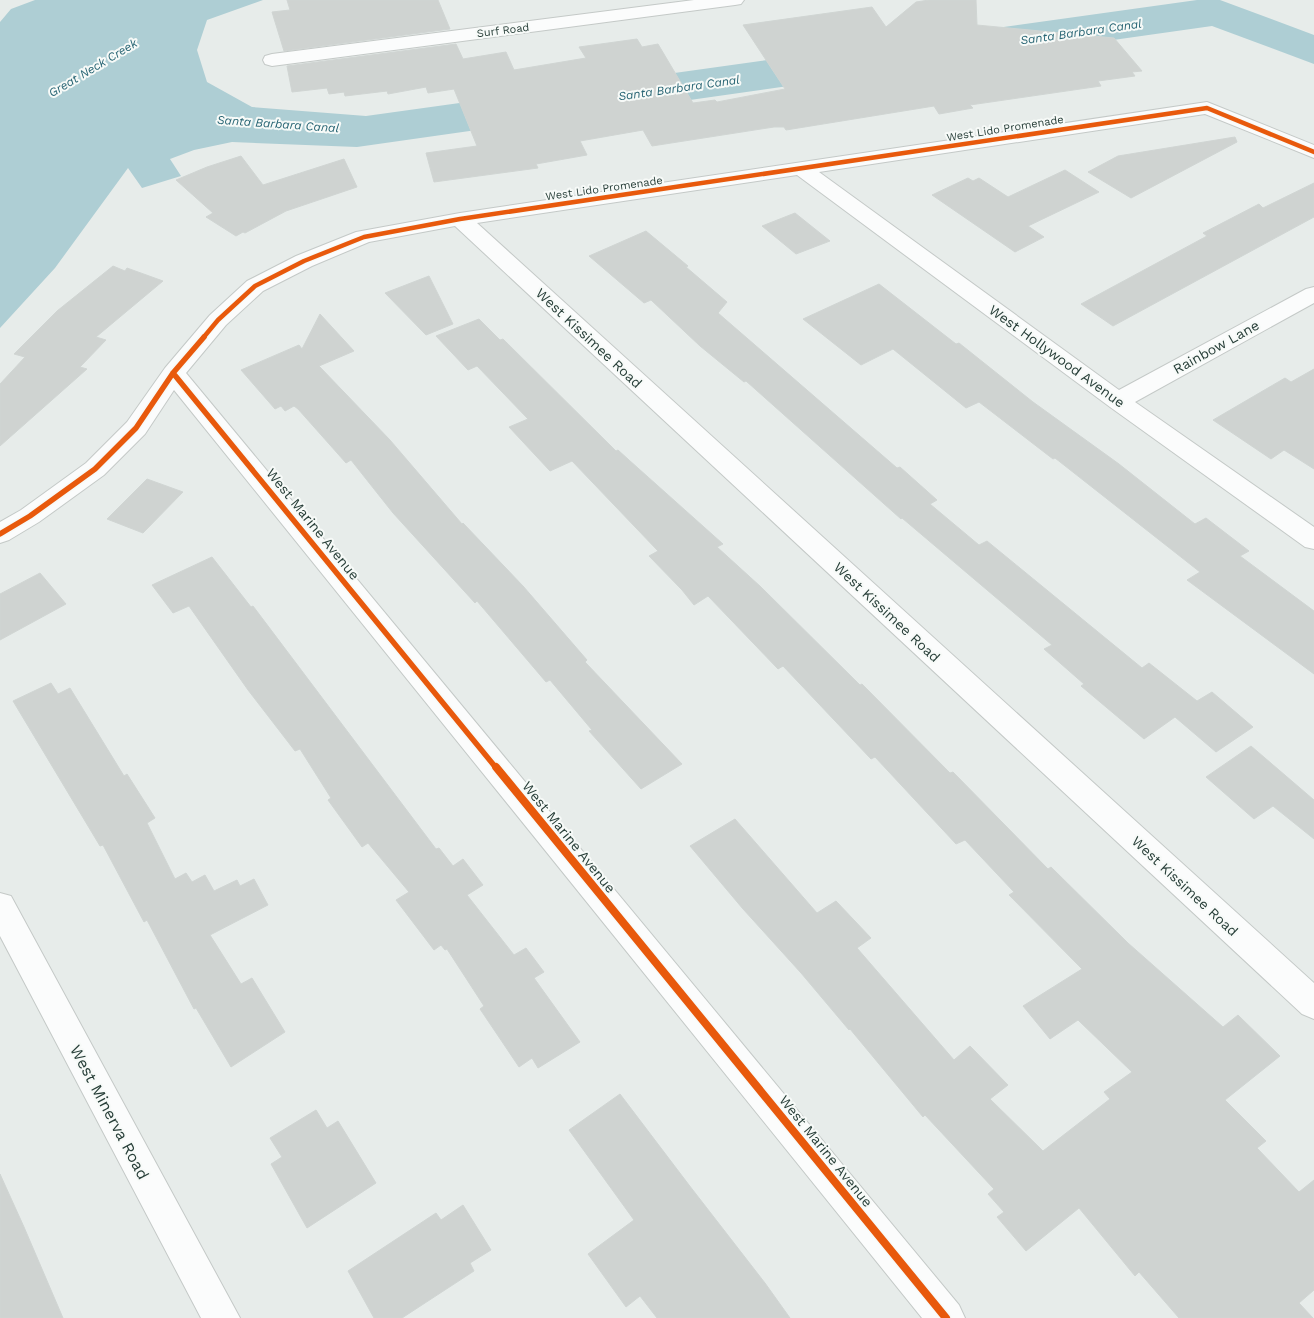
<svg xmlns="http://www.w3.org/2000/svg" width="1314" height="1318" font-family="'Work Sans',sans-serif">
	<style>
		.water { fill: #aeced4 }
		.building { fill: #cfd3d1; stroke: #d0d5d3 }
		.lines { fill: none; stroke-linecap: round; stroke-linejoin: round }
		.minor-casing { stroke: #c4c9c7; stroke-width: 2 }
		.minor { fill: #fbfcfc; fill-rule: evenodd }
		.cycleway-far2-casing { stroke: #f7faf8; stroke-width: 7 }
		.cycleway-far1-casing { stroke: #f7faf8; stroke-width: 9 }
		.cycleway-casing { stroke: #f7faf8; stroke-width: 11 }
		.cycleway-far2 { stroke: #e8590c; stroke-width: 4.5 }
		.cycleway-far1 { stroke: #e8590c; stroke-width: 5.5 }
		.cycleway { stroke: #e8590c; stroke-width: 8 }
		.labels { text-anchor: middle; stroke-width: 4; stroke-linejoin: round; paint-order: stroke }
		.far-street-label { font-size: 11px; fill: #273e38; stroke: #f7faf8 }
		.far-water-label { font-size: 12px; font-style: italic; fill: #276473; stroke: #f7faf8 }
		.street-label { font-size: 14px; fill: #273e38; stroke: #f7faf8 }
		.near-street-label { font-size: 16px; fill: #273e38; stroke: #f7faf8 }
	</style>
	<rect width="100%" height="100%" fill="#e7ecea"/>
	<path class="water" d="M35,0h228l-56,20 -10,30 10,32 45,25 114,9 831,-116h23l94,35v29l-102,-38 -855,121 -125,-5 -38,8 -24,9 11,17 -39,12 -14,-20 -73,100 -55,60v-306l11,-13z"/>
	<path class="building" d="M287,0h151l12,29 -166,22 -12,-39 18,-2z
		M929,0h47l1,25 137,13 28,33 -10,1 3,4 -37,5 3,5 -131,19 3,3 -34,6 -5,-8 -148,24 -2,-3h-10l-122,19 -9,-16 -63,11 7,14 -51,9 2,4 -104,14 -8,-29 51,-7 -23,-57 -26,4 -2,-6 -38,7 -1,-3 -42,5 -1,-4 -15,2 -2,-6 -35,4 -5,-26 169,-22 7,15 43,-7 8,18 72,-12 -7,-11 58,-8 5,8 16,-3 35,59 22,-3 2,2 68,-13 -42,-64 129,-18 14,20 30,-25z
		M1235,137l2,5 -106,56 -43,-26 30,-16z
		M241,156l22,29 81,-26 13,28 -71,24 -41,22 -2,-1 -7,4 -30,-19 7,-4 -37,-33 31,-13z
		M1065,170l34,22 -71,34 16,11 -29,15 -83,-57 36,-17 5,3 6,-3 29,19z
		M1314,183v34l-201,109 -32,-22 126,-68 -4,-3 56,-29 4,4z
		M795,213l35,28 -34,13 -34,-28z
		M646,231l42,35 -2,1 41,35 -9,11 179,155 3,-1 37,33 -7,4 49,41 8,-4 155,127 7,-5 48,38 15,-9 41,35 -37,25 -41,-35 -31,22 -63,-53 3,-2 -40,-35 8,-4 -150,-127 -1,1 -155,-138 -2,1 -44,-36 -49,-46 -7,3 -55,-47z
		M113,266l12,5 2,-3 36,13 -67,56 10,3 -26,27 7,2 -87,77v-62l25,-27 -11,-3 43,-43z
		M429,276l24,48 -27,11 -41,-42z
		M879,284l77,60 3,-1 74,59 86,62 76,60 11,-6 43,33 -9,5 74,55v63l-127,-94 13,-8 -145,-114 -2,1 -74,-57 -13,6 -73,-59 -32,16 -58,-46z
		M320,314l34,37 -35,15 71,74 72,84 1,-1 60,63 64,74 -2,2 97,102 -41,25 -52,-58 3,-1 -42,-50 -4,2 -69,-81 -2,2 -82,-90 -42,-53 -5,3 -48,-54 -4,-3 -9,5 -4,-5 -6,3 -34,-39 58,-25 3,4z
		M479,319l21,21 3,-1 113,112 2,-1 11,10 94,84 -6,3 44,40 99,98 2,-1 88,89 3,-1 95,97 3,-2 77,76 95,84 15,-12 42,41 -55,44 41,41 -9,7 42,44 15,-12v110l-15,13 14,15h-134l-40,-46 -4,4 -56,-68 -53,43 -29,-34 7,-5 -16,-18 6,-5 -69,-74 -2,2 -73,-88 -1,1 -48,-57 -58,-64 -53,-63 45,-27 82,94 19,-12 35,37 -14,10 97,112 16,-14 38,39 -18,14 53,52 67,-52 -6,-7 28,-20 -54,-52 -28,19 -27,-33 59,-37 -73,-74 5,-3 -49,-52 -9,4 -81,-87 -4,2 -88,-93 -5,3 -70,-73 -14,9 -12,-15 -33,-34 9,-5 -86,-90 -22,10 -41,-44 19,-8 -51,-53 -9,4 -32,-34z
		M1314,369v100l-30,-19 -13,9 -58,-39 72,-42 6,4z
		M147,479l36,13 -40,41 -36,-14z
		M212,557l39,50 2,-1 183,243 3,-1 14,18 10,-7 20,26 -16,10 47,60 12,-7 18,24 -10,6 46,64 -42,26 -6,-10 -13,9 -39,-58 4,-3 -37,-57 -2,1 -4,-5 -7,5 -38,-50 13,-8 -41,-49 -6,4 -34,-47 3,-2 -31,-49 -5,2 -47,-61 -59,-84 -16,7 -21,-28z
		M40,573l26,31 -66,36v-46z
		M51,683l7,11 12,-6 54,88 3,-2 28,44 -8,5 28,56 11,-6 6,9 13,-7 9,16 23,-11 3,6 14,-7 14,26 -58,30 31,49 11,-6 33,54 -54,35 -35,-59 -2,1 -47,-89 -3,2 -41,-77 -3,1 -87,-145z
		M1251,746l63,54v39l-41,-33 -19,13 -48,-42z
		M620,1094l69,91 76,98 25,35h-133l-17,-22 -14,11 -38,-53 46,-34 -65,-90z
		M316,1110l11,18 11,-7 38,62 -69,45 -36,-64 11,-7 -12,-19z
		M0,1174l24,53 39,91h-63z
		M463,1205l28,45 -21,13 4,8 -72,47h-28l-26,-47 88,-58 5,7z"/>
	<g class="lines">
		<g class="minor-casing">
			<path id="minor" d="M694,0h50l-3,4 -6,1 -463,61 -7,-2 -2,-4 2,-4 7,-2z
				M1207,102l107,43v13l-109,-44 -386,58 300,218 187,-101 8,-2v16l-179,99 179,125v22l-9,-2 -195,-140 -313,-232 -320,48 837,760v36l-12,-5 -847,-788 -86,16 -57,24 -49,25 -37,34 -40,48 773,932 6,13h-43l-748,-928 -29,44 -41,41 -65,47 -30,18 -9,3v-21l21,-12 65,-47 41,-41 38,-54 45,-53 37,-34 49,-25 60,-24 104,-19z
				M0,893l11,3 229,422h-39l-201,-382z"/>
		</g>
		<use href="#minor" class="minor"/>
		<g class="cycleway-far2-casing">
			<path id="cycleway-far2" d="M203,338l15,-18 37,-34 49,-25 60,-24 96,-18 747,-111 107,44"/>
		</g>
		<g class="cycleway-far1-casing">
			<path id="cycleway-far1" d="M173,373l324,396
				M0,534l30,-18 65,-47 41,-41 37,-55 31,-36"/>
		</g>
		<g class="cycleway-casing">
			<path id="cycleway" d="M496,767l450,551"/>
		</g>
		<use href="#cycleway-far2" class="cycleway-far2"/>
		<use href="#cycleway-far1" class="cycleway-far1"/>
		<use href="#cycleway" class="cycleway"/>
	</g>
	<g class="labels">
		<g class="far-street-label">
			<text transform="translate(503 30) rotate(-7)" y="4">Surf Road</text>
			<text transform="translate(1005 128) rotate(-9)" y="4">West Lido Promenade</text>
			<text transform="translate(604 188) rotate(-8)" y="4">West Lido Promenade</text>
		</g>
		<g class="far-water-label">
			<text transform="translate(1081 32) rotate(-8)" y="4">Santa Barbara Canal</text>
			<text transform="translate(93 68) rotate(-31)" y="4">Great Neck Creek</text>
			<text transform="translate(679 88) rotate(-8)" y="4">Santa Barbara Canal</text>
			<text transform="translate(278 124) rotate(4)" y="4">Santa Barbara Canal</text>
		</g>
		<g class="street-label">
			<text transform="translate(589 338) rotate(43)" y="5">West Kissimee Road</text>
			<text transform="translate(1216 347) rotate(-29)" y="5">Rainbow Lane</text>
			<text transform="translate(1057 356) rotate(36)" y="5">West Hollywood Avenue</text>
			<text transform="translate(313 524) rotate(51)" y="5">West Marine Avenue</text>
			<text transform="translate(887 612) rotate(43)" y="5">West Kissimee Road</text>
			<text transform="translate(569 837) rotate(51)" y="5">West Marine Avenue</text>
			<text transform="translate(1185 886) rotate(43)" y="5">West Kissimee Road</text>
			<text transform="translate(826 1151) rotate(51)" y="5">West Marine Avenue</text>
		</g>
		<g class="near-street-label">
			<text transform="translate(110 1112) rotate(62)" y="6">West Minerva Road</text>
		</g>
	</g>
</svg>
